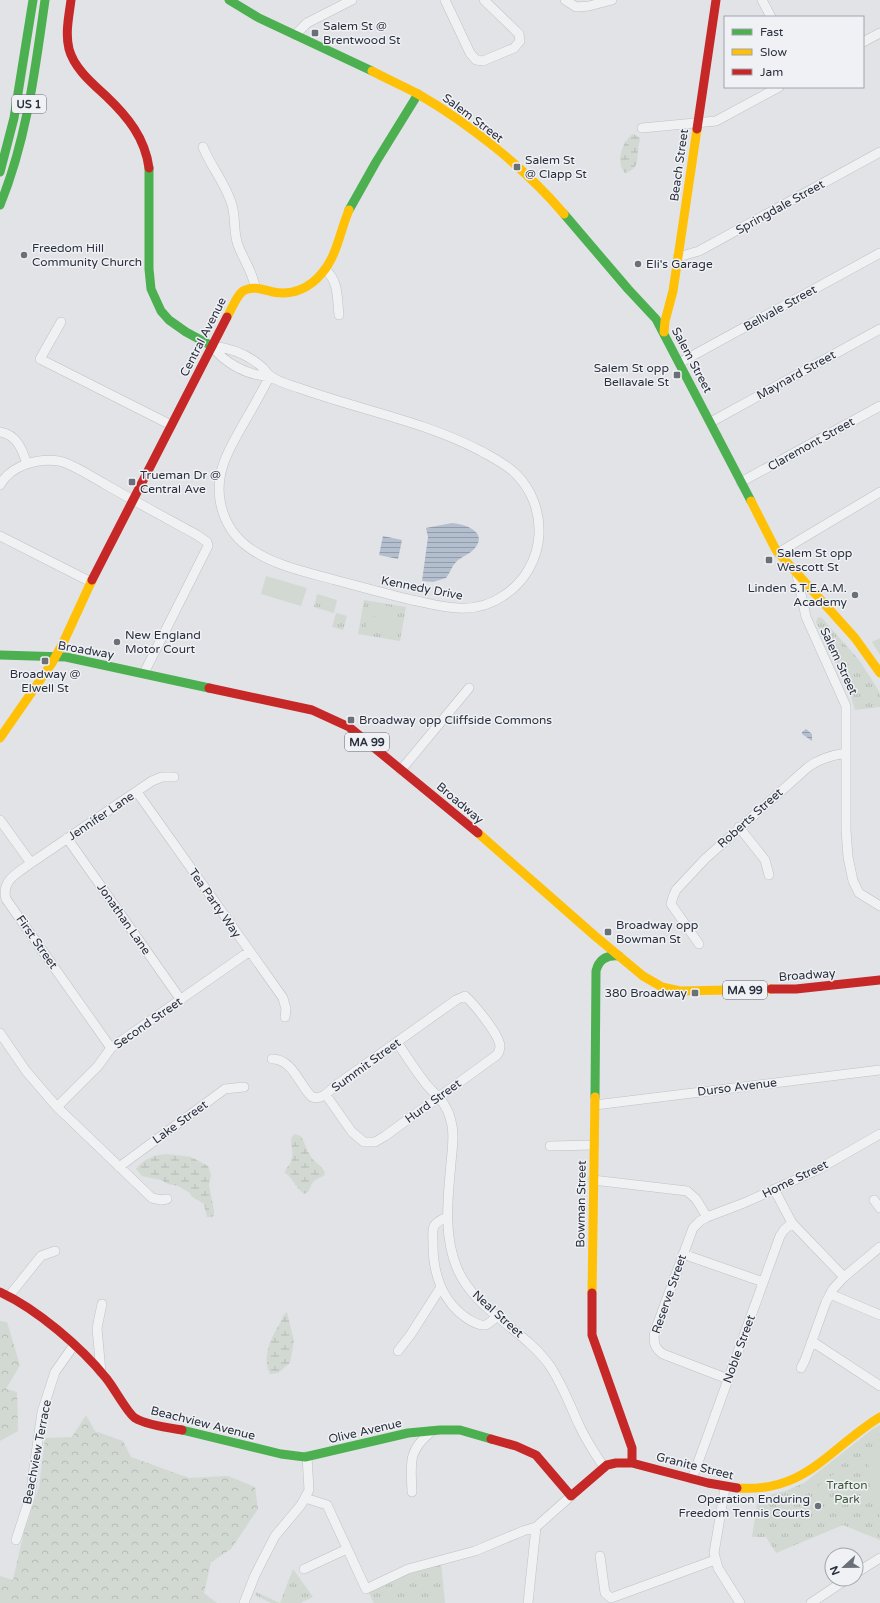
<svg xmlns="http://www.w3.org/2000/svg" width="880" height="1603" font-family="'Varela Round',sans-serif">
	<style>
		.forest { fill: url(#forest-crowns) }
		.wetland { fill: url(#wetland-marsh) }
		.park { fill: url(#park-tufts) }
		.pitch { fill: #d2d9d2 }
		.water { fill: url(#water-rules) }
		.lines { fill: none; stroke-linecap: round; stroke-linejoin: round }
		.street-casing { stroke: #c0c1c4; stroke-width: 10 }
		.street { stroke: #f0f1f3; stroke-width: 9 }
		.fast { stroke: #4caf50; stroke-width: 9 }
		.slow { stroke: #ffc107; stroke-width: 9 }
		.jam { stroke: #c62828; stroke-width: 9 }
		.poi-dot { fill: #6a6f78; stroke: #eff1f5; stroke-width: 1.5 }
		.labels { text-anchor: middle; stroke-width: 3; stroke-linejoin: round; paint-order: stroke }
		.shield { fill: #eff1f5; stroke: #656a74; stroke-width: 1 }
		.shield-label { font-size: 11px; font-weight: bold; fill: #2a303d }
		.poi-label { font-size: 12px; fill: #2a303d; stroke: #eff1f5; text-anchor: start }
		.street-label { font-size: 12px; fill: #2a303d; stroke: #eff1f5 }
		.park-label { font-size: 12px; fill: #3d5739; stroke: #eff1f5 }
	</style>
	<defs>
		<pattern id="forest-crowns" width="20" height="18" patternUnits="userSpaceOnUse"><rect width="20" height="18" fill="#d2d9d2"/><path d="M2 6a3 3 0 1 1 6 0M12 15a3 3 0 1 1 6 0" fill="none" stroke="#b4bbb5"/></pattern>
		<pattern id="wetland-marsh" width="20" height="14" patternUnits="userSpaceOnUse"><rect width="20" height="14" fill="#d2d9d2"/><path d="M1 5h8M5 5V1M11 12h8M15 12V8" fill="none" stroke="#b4bbb5"/></pattern>
		<pattern id="park-tufts" width="24" height="20" patternUnits="userSpaceOnUse"><rect width="24" height="20" fill="#d2d9d2"/><path d="M3 7l-1-3M5 7V3M7 7l1-3M15 17l-1-3M17 17v-4M19 17l1-3" fill="none" stroke="#b4bbb5"/></pattern>
		<pattern id="water-rules" width="6" height="5" patternUnits="userSpaceOnUse"><rect width="6" height="5" fill="#b3bece"/><path d="M0 2.5h6" fill="none" stroke="#929ba8"/></pattern>
	</defs>
	<rect width="100%" height="100%" fill="#e1e3e6"/>
	<path class="forest" d="M0,1321l7,1 13,43 -14,24 11,3 1,39 -18,10z
		M86,1415l9,16 28,10 8,16 58,21 39,-2 27,11 3,22 -27,40 -20,13 -7,31 13,10h-217v-27l13,4 11,-48 15,-45 6,-49 27,-1z"/>
	<path class="wetland" d="M633,134l6,3 1,3c-5,13 3,28 -15,33 -10,-10 -3,-32 8,-39z
		M294,1134l7,2c4,7 6,15 10,21 4,7 12,8 14,17 -3,4 -8,4 -11,7 -5,5 -3,11 -10,13 -8,-6 -11,-16 -19,-21 0,-5 4,-7 6,-11 3,-9 0,-15 0,-23z
		M167,1154l24,3 17,9 3,9 -2,10 5,26v4l-2,2h-5l-3,-13 -13,-8 -1,-3 -12,-7 -10,-2 -7,-4 -19,-4 -6,-7c7,-10 18,-14 31,-15z
		M287,1312l7,29 -4,22 -12,10 -8,1c-8,-16 0,-35 9,-49 3,-4 3,-10 8,-13z"/>
	<path class="park" d="M317,594l20,6 -3,13 -20,-6z
		M364,600l42,7 -6,34 -42,-7z
		M336,613l11,3 -4,14 -11,-3z
		M818,617l4,1 37,42 13,20 8,13v14l-25,3 -5,-17 -34,-71z
		M880,638v17l-8,-13z
		M880,1425v115l-37,-15 -67,28 -10,-16h-14l6,-39 27,-7 19,-8 70,-55z
		M441,1562l4,41h-71l-6,-12 43,-20z
		M293,1569l20,28 -11,5v1h-22z
		M256,1592l24,11h-9l-16,-8z"/>
	<path class="pitch" d="M266,576l41,12 -6,18 -40,-12z
		M371,603l27,5 -3,13 -27,-6z
		M368,618l27,5 -2,12 -27,-5z
		M880,1432v77c-14,-24 -17,-53 0,-77z
		M840,1469l8,10 -22,17 -8,-10z
		M851,1482l8,10 -22,18 -8,-10z"/>
	<path class="water" d="M452,523c14,1 39,10 20,28 -5,4 -11,6 -16,11 -4,4 -6,11 -10,16l-13,4 -11,-1 6,-44 -2,-9z
		M383,536l19,4 -4,19 -19,-4z
		M806,729l6,5v7l-10,-7v-2z"/>
	<g class="lines">
		<g class="street-casing">
			<path id="street" d="M445,0l25,53 6,7 7,1 31,-13 6,-7 -1,-7 -35,-34
				M565,0l11,7 13,-1 23,-6
				M762,0l9,17
				M295,35l12,-12 45,-23
				M863,42l17,-9
				M642,128l74,-7 63,-34
				M203,147c8,20 23,37 29,58 4,13 1,27 6,40 5,14 15,27 17,42
				M678,257l21,-6 181,-99
				M325,270c14,10 12,29 14,45
				M61,322l-21,37 131,66
				M212,346c18,2 37,9 51,22 2,2 4,5 6,7 8,7 21,10 30,13 61,22 124,33 182,63 12,7 25,13 35,23 16,16 24,38 23,60 -1,25 -15,49 -36,62 -13,9 -29,13 -45,12 -15,0 -31,-5 -46,-8 -26,-6 -51,-13 -77,-20 -29,-8 -63,-15 -87,-33 -16,-12 -25,-28 -28,-47 -5,-30 11,-54 25,-79 9,-15 17,-30 25,-45
				M212,346c12,17 38,31 58,30
				M681,362l199,-109
				M711,422l169,-93
				M0,432c17,3 22,17 27,32
				M741,482l139,-76
				M0,485c11,-20 38,-27 59,-24 12,2 33,16 44,22 31,18 63,35 94,52l10,7 1,4 -64,127
				M0,536l91,46
				M778,553l102,-61
				M797,575l9,42 40,89v124l2,27 5,24 6,12 21,13
				M401,770l68,-82
				M137,792l146,206 3,11 -1,8
				M0,820l31,43c-13,10 -30,17 -25,36l105,149
				M739,827l26,33 4,15
				M67,838l114,162
				M31,863l121,-82 10,-4h12
				M699,944l-28,-40 2,-7 3,-7 29,-31 102,-91c10,-8 26,-13 39,-15
				M0,1033l26,38 31,36 95,91 9,2 6,-1
				M397,1042c9,14 19,29 29,42 12,14 21,19 25,37 4,14 1,28 0,42 -3,34 -8,72 6,105 18,43 67,61 93,98 12,18 20,39 29,59 7,15 16,29 25,42
				M272,1059c21,0 27,26 40,38 10,3 16,-5 23,-11l121,-86 9,-4c9,8 34,38 35,50 0,3 -1,6 -3,9l-112,81 -10,6h-11l-12,-10 -26,-37
				M595,1105l285,-35
				M57,1107l41,-41 13,-18 139,-97
				M550,1146l44,-1
				M119,1167l106,-78 19,-2
				M593,1180l94,11 9,8 11,18
				M774,1189l18,34 52,54
				M874,1200l6,8
				M447,1217c-4,2 -10,4 -13,9 -2,5 -1,12 -1,18 0,29 9,58 35,75 5,3 11,7 17,6 5,-1 8,-6 12,-9
				M683,1254l80,28
				M830,1294l50,21
				M9,1296l32,-40 14,-5
				M813,1342l67,44
				M398,1351l13,-17 30,-47
				M801,1368l4,-8 21,-58 7,-13 11,-12 36,-30
				M101,1372l-4,-44 5,-24
				M728,1379l-65,-25c-9,-6 -10,-13 -8,-23l38,-103 7,-7 7,-4 37,-14 73,-33 63,-36
				M692,1479l88,-243 4,-6 8,-7
				M725,1488l-11,65 4,15 22,35
				M412,1492c-1,-29 -5,-41 20,-61
				M305,1498l22,7 39,84 42,-20 67,-18 48,-20 13,-4
				M16,1540l14,-43 12,-85 13,-40 19,-27
				M600,1556l5,37 6,5 104,-38
				M304,1569l43,-20
				M856,1573l24,-15
				M244,1603l11,-28 20,-39 26,-31 8,-15 -2,-34
				M528,1603l8,-76 35,-31
				M811,1603l36,-24"/>
		</g>
		<use href="#street" class="street"/>
		<path class="fast" d="M229,0l30,18 113,53
			M149,168v101l2,20 10,22 8,9 17,12 26,14
			M0,172l14,-54 19,-118
			M0,205c27,-66 35,-135 45,-205
			M349,210l27,-48 42,-68
			M564,214l64,75 28,30 95,182
			M0,655l66,2 143,31
			M595,1097l1,-126c3,-12 11,-16 23,-15
			M182,1430l99,24 24,3 103,-24 32,-3h20l31,9"/>
		<path class="slow" d="M372,71c15,8 31,15 46,23 52,30 108,75 146,120
			M227,317c5,-8 9,-21 16,-26 10,-6 21,-1 30,1 19,4 37,-4 49,-19 15,-17 18,-42 27,-63
			M664,332l1,-11 8,-30 24,-162
			M751,501l25,49 79,88 25,35
			M0,738l52,-75 11,-20 29,-63
			M478,833l117,103 48,40 19,11 18,4 91,-2
			M592,1293l3,-196
			M737,1488c69,5 91,-39 143,-71"/>
		<path class="jam" d="M71,0c-2,16 -6,33 -2,49 5,19 23,34 37,47 22,21 39,42 43,72
			M697,129l19,-129
			M92,580l135,-263
			M209,688l103,22 37,17 129,106
			M771,989h25l84,-9
			M0,1292c37,17 81,55 106,86 7,8 22,36 29,40 11,7 34,10 47,12
			M592,1293v42l40,113v15
			M491,1439l25,7 20,9 35,41 36,-31 9,-2h16l76,20 29,5"/>
	</g>
	<g class="poi-dot">
		<rect x="311" y="29" width="8" height="8" rx="2"/>
		<rect x="513" y="163" width="8" height="8" rx="2"/>
		<circle cx="24" cy="255" r="4"/>
		<circle cx="638" cy="264" r="4"/>
		<rect x="673" y="371" width="8" height="8" rx="2"/>
		<rect x="128" y="478" width="8" height="8" rx="2"/>
		<rect x="765" y="556" width="8" height="8" rx="2"/>
		<circle cx="855" cy="595" r="4"/>
		<circle cx="117" cy="642" r="4"/>
		<rect x="41" y="657" width="8" height="8" rx="2"/>
		<rect x="347" y="716" width="8" height="8" rx="2"/>
		<rect x="604" y="928" width="8" height="8" rx="2"/>
		<rect x="691" y="989" width="8" height="8" rx="2"/>
		<circle cx="818" cy="1506" r="4"/>
	</g>
	<g class="labels">
		<g class="shield">
			<rect x="12" y="95" width="34" height="18" rx="3"/>
			<rect x="345" y="733" width="44" height="18" rx="3"/>
			<rect x="723" y="981" width="44" height="18" rx="3"/>
		</g>
		<g class="shield-label">
			<text x="29" y="108">US 1</text>
			<text x="367" y="746">MA 99</text>
			<text x="745" y="994">MA 99</text>
		</g>
		<g class="poi-label">
			<text x="323" y="30">Salem St @<tspan x="323" dy="14">Brentwood St</tspan></text>
			<text x="525" y="164">Salem St<tspan x="525" dy="14">@ Clapp St</tspan></text>
			<text x="32" y="252">Freedom Hill<tspan x="32" dy="14">Community Church</tspan></text>
			<text x="646" y="268">Eli's Garage</text>
			<text x="669" y="372" text-anchor="end">Salem St opp<tspan x="669" dy="14">Bellavale St</tspan></text>
			<text x="140" y="479">Trueman Dr @<tspan x="140" dy="14">Central Ave</tspan></text>
			<text x="777" y="557">Salem St opp<tspan x="777" dy="14">Wescott St</tspan></text>
			<text x="847" y="592" text-anchor="end">Linden S.T.E.A.M.<tspan x="847" dy="14">Academy</tspan></text>
			<text x="125" y="639">New England<tspan x="125" dy="14">Motor Court</tspan></text>
			<text x="45" y="678" text-anchor="middle">Broadway @<tspan x="45" dy="14">Elwell St</tspan></text>
			<text x="359" y="724">Broadway opp Cliffside Commons</text>
			<text x="616" y="929">Broadway opp<tspan x="616" dy="14">Bowman St</tspan></text>
			<text x="687" y="997" text-anchor="end">380 Broadway</text>
			<text x="810" y="1503" text-anchor="end">Operation Enduring<tspan x="810" dy="14">Freedom Tennis Courts</tspan></text>
		</g>
		<g class="street-label">
			<text transform="translate(473 118) rotate(37)" y="4">Salem Street</text>
			<text transform="translate(679 165) rotate(-82)" y="4">Beach Street</text>
			<text transform="translate(780 207) rotate(-29)" y="4">Springdale Street</text>
			<text transform="translate(780 308) rotate(-29)" y="4">Bellvale Street</text>
			<text transform="translate(203 337) rotate(-63)" y="4">Central Avenue</text>
			<text transform="translate(692 360) rotate(62)" y="4">Salem Street</text>
			<text transform="translate(796 375) rotate(-29)" y="4">Maynard Street</text>
			<text transform="translate(811 444) rotate(-29)" y="4">Claremont Street</text>
			<text transform="translate(422 588) rotate(11)" y="4">Kennedy Drive</text>
			<text transform="translate(86 650) rotate(10)" y="4">Broadway</text>
			<text transform="translate(839 661) rotate(65)" y="4">Salem Street</text>
			<text transform="translate(460 803) rotate(40)" y="4">Broadway</text>
			<text transform="translate(101 816) rotate(-34)" y="4">Jennifer Lane</text>
			<text transform="translate(750 818) rotate(-42)" y="4">Roberts Street</text>
			<text transform="translate(215 903) rotate(55)" y="4">Tea Party Way</text>
			<text transform="translate(124 919) rotate(55)" y="4">Jonathan Lane</text>
			<text transform="translate(37 942) rotate(55)" y="4">First Street</text>
			<text transform="translate(807 975) rotate(-4)" y="4">Broadway</text>
			<text transform="translate(148 1023) rotate(-35)" y="4">Second Street</text>
			<text transform="translate(366 1065) rotate(-36)" y="4">Summit Street</text>
			<text transform="translate(737 1087) rotate(-7)" y="4">Durso Avenue</text>
			<text transform="translate(433 1101) rotate(-36)" y="4">Hurd Street</text>
			<text transform="translate(180 1122) rotate(-36)" y="4">Lake Street</text>
			<text transform="translate(795 1179) rotate(-26)" y="4">Home Street</text>
			<text transform="translate(581 1204) rotate(-89)" y="4">Bowman Street</text>
			<text transform="translate(669 1294) rotate(-71)" y="4">Reserve Street</text>
			<text transform="translate(498 1314) rotate(42)" y="4">Neal Street</text>
			<text transform="translate(739 1349) rotate(-70)" y="4">Noble Street</text>
			<text transform="translate(203 1423) rotate(14)" y="4">Beachview Avenue</text>
			<text transform="translate(365 1431) rotate(-13)" y="4">Olive Avenue</text>
			<text transform="translate(37 1452) rotate(-79)" y="4">Beachview Terrace</text>
			<text transform="translate(695 1466) rotate(14)" y="4">Granite Street</text>
		</g>
		<g class="park-label">
			<text x="847" y="1489">Trafton<tspan x="847" dy="14">Park</tspan></text>
		</g>
	</g>
	<rect x="724" y="16" width="140" height="72" fill="#eff1f5" stroke="#a0a4ab"/>
	<rect x="732" y="29" width="20" height="6" fill="#4caf50" stroke="#a0a4ab"/>
	<text x="760" y="36" font-size="12" fill="#2a303d">Fast</text>
	<rect x="732" y="49" width="20" height="6" fill="#ffc107" stroke="#a0a4ab"/>
	<text x="760" y="56" font-size="12" fill="#2a303d">Slow</text>
	<rect x="732" y="69" width="20" height="6" fill="#c62828" stroke="#a0a4ab"/>
	<text x="760" y="76" font-size="12" fill="#2a303d">Jam</text>
	<g transform="translate(844 1567) rotate(248)"><circle r="19" fill="#eff1f5" stroke="#a0a4ab"/>
	<path d="M0-3L7 15L0 10L-7 15Z" fill="#6a6f78"/>
	<text y="-6" font-size="11" font-weight="bold" text-anchor="middle" fill="#2a303d">N</text>
	</g>
</svg>
